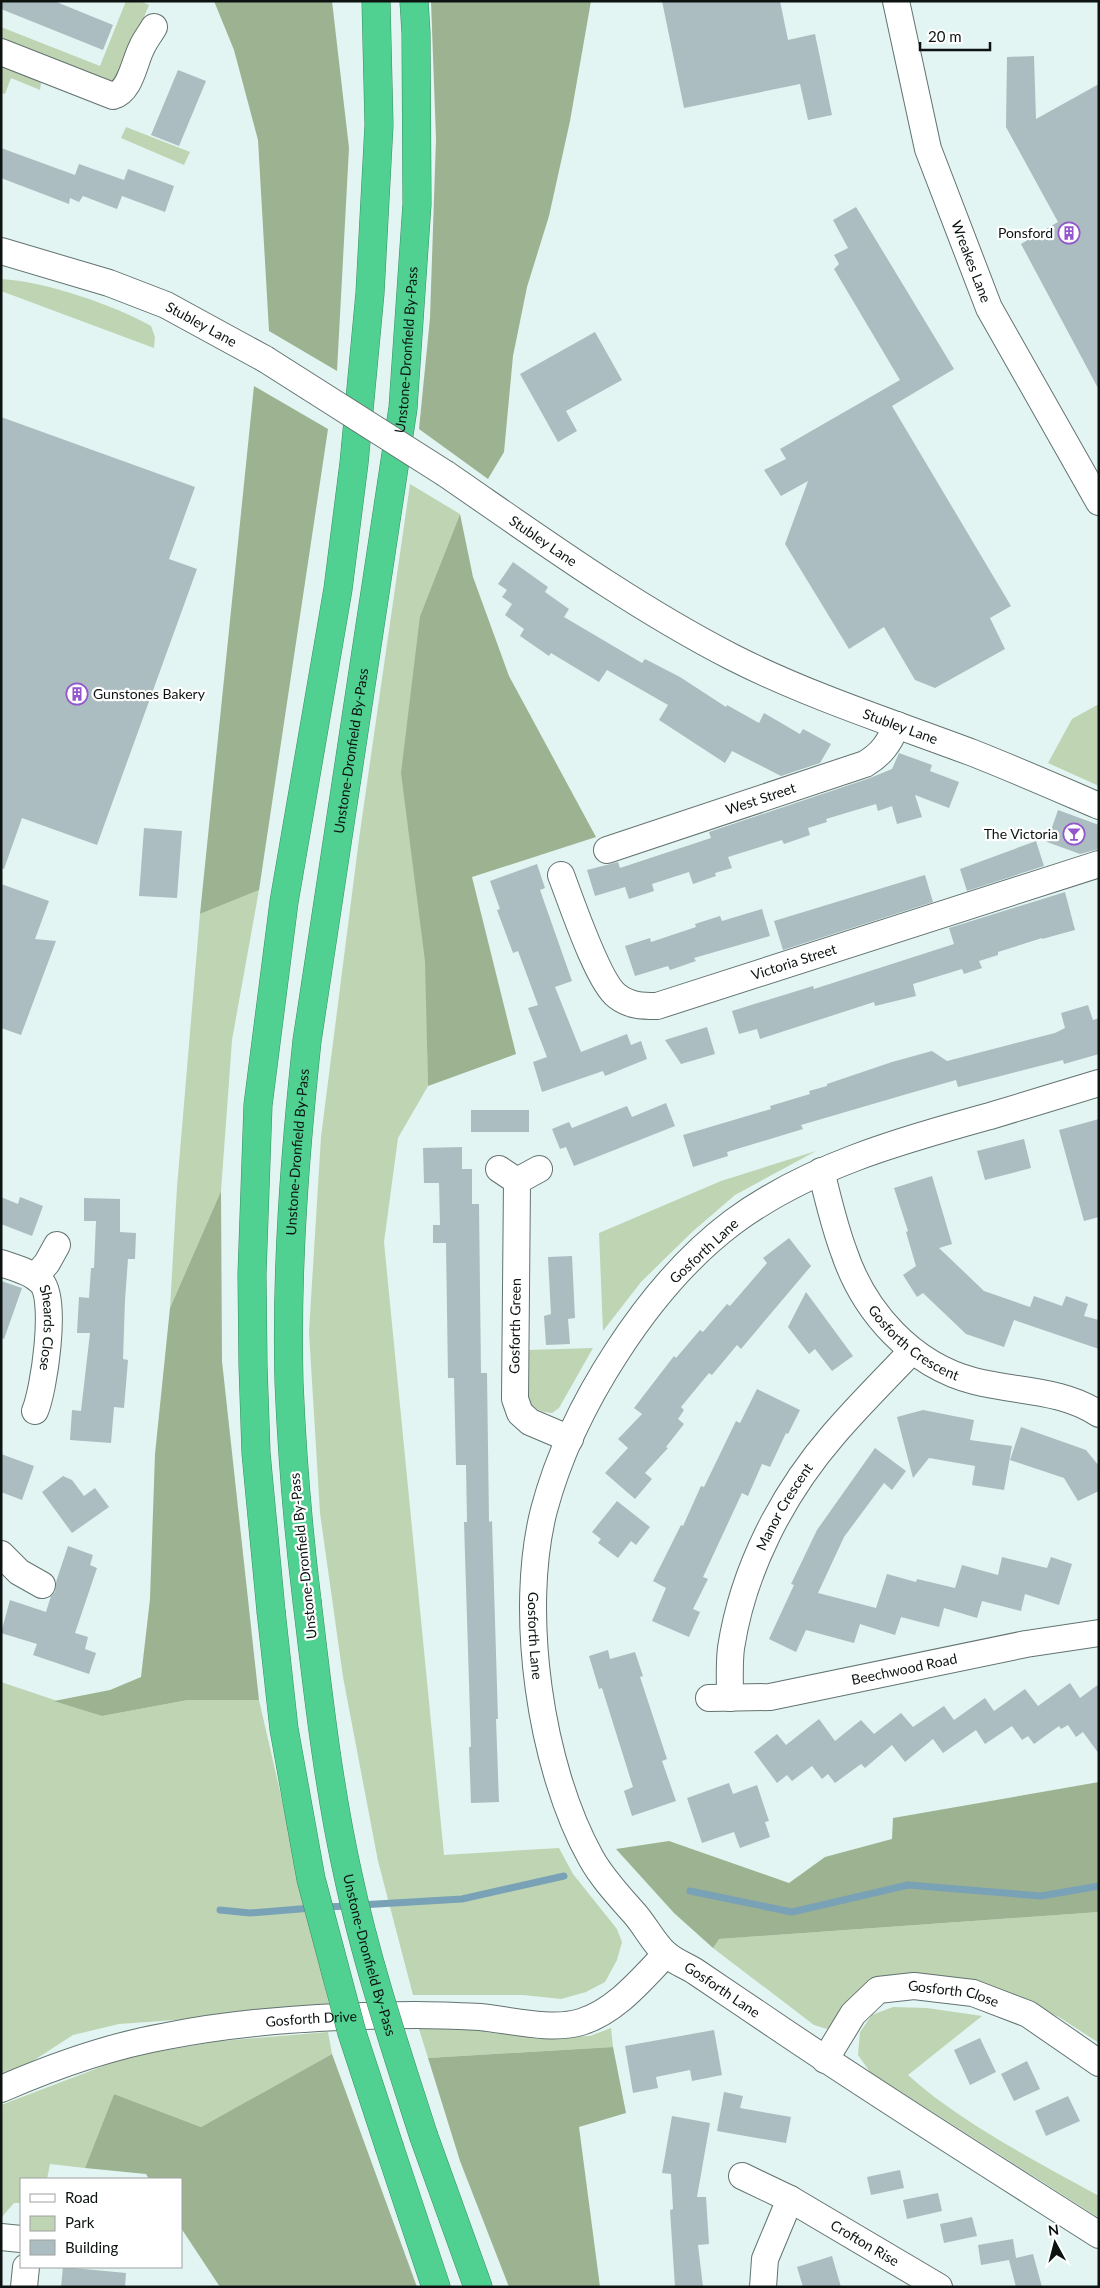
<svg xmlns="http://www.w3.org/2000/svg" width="1100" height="2288" font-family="Lato,sans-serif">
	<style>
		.green { fill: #bfd4b3 }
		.forest { fill: #9db290 }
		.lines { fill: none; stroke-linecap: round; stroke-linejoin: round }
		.stream { stroke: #79a2b7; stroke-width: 7 }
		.building { fill: #abbdc0 }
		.minor-casing { stroke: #627370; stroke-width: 28 }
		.highway-casing { stroke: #388e64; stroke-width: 29 }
		.minor { stroke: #fff; stroke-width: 26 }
		.highway { stroke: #50d191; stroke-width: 28 }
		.minor-bridge-casing { stroke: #627370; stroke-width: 28; stroke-linecap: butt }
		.highway-bridge-casing { stroke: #388e64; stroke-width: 29; stroke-linecap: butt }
		.minor-bridge { stroke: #fff; stroke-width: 26 }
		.highway-bridge { stroke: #50d191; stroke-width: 28 }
		.labels { text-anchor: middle; stroke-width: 4.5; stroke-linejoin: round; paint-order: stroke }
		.poi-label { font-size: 14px; fill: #0c1311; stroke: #fff; text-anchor: end }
		.street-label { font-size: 14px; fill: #0c1311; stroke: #fff }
	</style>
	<rect width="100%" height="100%" fill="#e2f5f2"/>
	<path class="green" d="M126,1h15l8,4 -32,78 -9,2 -107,-44v-14l99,39z
		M1,65l31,12 9,6 -1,7 -29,-12 -6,16 -4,-1z
		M126,127l64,25 -6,13 -63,-27z
		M1,279c43,2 113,26 150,47l4,11 -1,11 -153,-57z
		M410,484l50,30 -40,102 8,470 -30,52 -14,104 60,613 115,-7 14,26 44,55 5,13 -5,18 -12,22 -19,10 -25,7 -38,-4h-110l-35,-134 -35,-184 -23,-164 -11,-181 12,-195 38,-298z
		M1099,704v82l-51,-23 24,-44z
		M259,890l-27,150 -11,151 -51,117 7,-121 23,-273z
		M816,1151l-81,44 -43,37 -51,50 -38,49 -4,-98 122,-52z
		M593,1348l-34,60 -7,5c-11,-1 -17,-3 -24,-13v-50z
		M1,1682l101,34 86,-16h71l71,309 -211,15 -46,11 -48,31 -24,9z
		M1099,1912v131l-40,-26 -58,-26 -79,-13 -92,52 -16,-5 -101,-77 5,-9z
		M893,2007l34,1 55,8 -74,59c53,48 128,86 191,121v22l-229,-146 -12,-17 2,-23 12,-17z
		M611,2028l2,19 -185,11 -9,-29h67l70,8 34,-1z
		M328,2032l4,22 -131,73 -87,-33 -29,74 -35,-4 -3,15h-26v24h-7l-13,15v-113l126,-48 93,-16z"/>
	<path class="forest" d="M214,1h118l17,147 -12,223 -68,-40 -11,-191 -24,-90z
		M431,1h160l-21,120 -21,95 -22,71 -14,69 -9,96 -16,27 -69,-50 11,-111 6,-179z
		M254,386l74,43 -69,461 -59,24z
		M460,514l13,63 36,99 87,161 -124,40 44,177 -88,32 -3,-125 -24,-188 19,-157z
		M221,1191l1,170 37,339h-71l-86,16 -48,-15 56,-11 31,-13 9,-78 5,-145 15,-146z
		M1099,1782v130l-380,27 -6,9 -39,-35 -58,-64 53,-8 120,42 36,-26 67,-18 1,-21z
		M613,2047l13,66 -47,14 21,160h-91l-49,-126 -32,-103z
		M332,2054l85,233h-197l-39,-59v-49h-32l-3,-5 -61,-6 29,-74 87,33z"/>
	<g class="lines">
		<path class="stream" d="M690,1891l102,21 116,-27 133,11 58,-10
			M360,1905l102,-6 102,-23
			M325,1907l24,-1
			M220,1910l30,3 62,-5"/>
	</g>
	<path class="building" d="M1,1h53l59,24 -10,25 -102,-41z
		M662,1h118l8,39 27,-6 17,81 -24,5 -8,-36 -116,24z
		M1034,56l2,63 63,-35v306l-78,-146 37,-22 -52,-95 1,-70z
		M178,70l28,11 -27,65 -28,-11z
		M1,148l74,27 4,-11 45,16 4,-11 46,17 -9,26 -43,-16 -5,13 -34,-13 -4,6 -9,-4 -1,6 -68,-26z
		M856,207l98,162 -62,37 119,200 -21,12 15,31 -70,39 -20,-8 -31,-53 -35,22 -64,-105 23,-63 -27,15 -17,-26 22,-11 -6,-10 120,-69 -66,-111 5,-5 -5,-9 14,-7 -15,-28z
		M595,332l27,48 -56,31 11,20 -19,11 -38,-68z
		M1,417l194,70 -26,72 28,10 -100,276 -75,-27 -18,51 -3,-1z
		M513,562l35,25 -3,5 24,17 -5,8 78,46 3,-4 35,18 46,30 1,-2 32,18 5,-10 36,21 3,-5 28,15 -11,19 -39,13 -49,-25 -7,12 -66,-43 9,-15 -61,-35 -8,12 -48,-29 -2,3 -29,-20 4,-7 -19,-14 7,-11 -10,-7 5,-7 -9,-6z
		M899,753l33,12 -2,6 29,11 -10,26 -34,-13 7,22 -25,7 -5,-18 -14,5 -2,-7 -50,15 1,3 -19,6 2,7 -26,9 -2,-4 -54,17 4,11 -17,5 1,3 -23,8 -4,-12 -37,12 2,7 -25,8 -4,-12 -30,9 -8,-26 31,-8 2,6 91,-30 -2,-6 161,-54 22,-9z
		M1058,810l41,15v24l-19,5 -33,-12z
		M144,828l38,3 -5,67 -38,-2z
		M1036,841l8,25 -77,25 -7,-22z
		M537,864l8,24 -5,2 32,91 -17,6 26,65 46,-18 4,11 10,-4 6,18 -42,17 -2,-5 -61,21 -9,-30 14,-5 -19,-49 10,-3 -20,-54 -5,2 -16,-43 3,-1 -10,-28z
		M925,875l8,27 -150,48 -9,-29z
		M1,884l48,17 -14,38 21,2 -35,94 -20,-7z
		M1065,892l10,38 -33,9v-1l-44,14v3l-19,6 3,7 -18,6 -2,-5 -49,15 3,12 -41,10 -1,-4 -114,37 -3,-10 -18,5 -7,-23 81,-25 1,3 140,-45 -5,-16z
		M762,909l8,27 -76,22 2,3 -26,9 -2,-4 -33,10 -10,-30 25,-8 1,4 45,-15 -1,-3 25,-8 2,5z
		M1088,1005l5,15 6,-2v36l-35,10 -1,-4 -105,27 -2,-7 -49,14 -106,31 2,4 -76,23 1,4 -35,11 -10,-32 88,-26 -1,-3 40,-12 -1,-3 18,-5v-2l65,-22 40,-11 15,10 108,-28 10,-5 -4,-15z
		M707,1027l8,27 -34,10 -16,-24z
		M666,1103l9,23 -101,40 -8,-19 -6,2 -8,-20 17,-7 3,6 55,-22 5,11z
		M471,1110h58v22h-58z
		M1099,1119v98l-15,4 -25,-91z
		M1024,1139l7,29 -46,12 -8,-29z
		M462,1147v22h10v35h7l2,169h6l2,149 3,-1 6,198h-2l3,83 -28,1 -2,-56h2l-7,-225h3l-1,-57h-10l-2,-87h-6l-2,-135h-13v-18h7l-1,-42h-15l-1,-35z
		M932,1176l20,68 -13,4 45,43 46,16 4,-11 28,10 4,-10 22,8 -4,12 15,4v29l-85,-29 -10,27 -38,-13 -43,-41 -6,4 -14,-22 13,-9 -10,-34 2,-1 -14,-43z
		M1,1197l17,7 2,-7 23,9 -11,30 -31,-12z
		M84,1198l36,1v33l16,1 -1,26h-7l-3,41 -2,59 5,1 -4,48 -10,-1 -3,36 -41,-3 2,-30 9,1 9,-78h-13l2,-36 10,1 2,-30h3l2,-47h-12z
		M789,1238l22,28 -70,83 -4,-4 -25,30 -3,-2 -28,34 3,3 -6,9 6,5 -18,23 2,1 -23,25 7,6 -17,20 -30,-26 23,-25 -10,-9 24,-25 -8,-6 40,-52 2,2 24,-28 3,2 24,-28 3,2 37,-43 -4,-5z
		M572,1256l3,62 -7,1 2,25 -24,1 -2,-29 7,-2 -3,-57z
		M1,1281l21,7 -18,51 -3,-1z
		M806,1292l47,64 -21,15 -17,-22 -6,5 -21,-27z
		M757,1389l43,21 -12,24 -2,-1 -16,34 -8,-3 -14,32 -6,-3 -39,84 5,2 -15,30 7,3 -11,25 -37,-16 14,-33 -13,-7 28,-56 2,1 18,-40 3,1 32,-66 4,2z
		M923,1410l51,10 -4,20 42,6 -8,44 -32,-5 3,-19 -46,-8 -16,20 -16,-61z
		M1021,1427l65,23 13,16v25l-21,10 -14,-23 -54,-18z
		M875,1448l31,23 -14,19 -8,-7 -40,54 -26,56 58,15 11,-34 29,8 1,-3 38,9 7,-23 36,10 4,-18 45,11 4,-11 21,7 -13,41 -34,-11 -4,17 -39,-10 -5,17 -33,-10 -5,19 -38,-10 -6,18 -35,-11 -6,19 -48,-13 -10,22 -27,-13 25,-54 -3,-1 26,-54z
		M1,1454l33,12 -12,34 -21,-8z
		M63,1476l9,4 12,16 11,-8 14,19 -37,26 -30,-41z
		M617,1501l33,26 -14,18 -5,-4 -13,17 -20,-15 3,-4 -9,-7z
		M68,1546l25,9 -3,10 7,3 -22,65 13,4 -3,12 11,4 -7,21 -56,-19 4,-11 -36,-11 9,-33 36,12 5,-16 4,-4 1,-10z
		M608,1650l2,9 25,-7 8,24 -3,1 27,82 -5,2 14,40 -44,15 -8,-25 9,-4 -31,-99 -3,1 -10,-33z
		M1070,1683l10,15 19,-14v70l-16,-22 -7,5 -8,-12 -7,4 -2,-3 -25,18 -6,-8 -6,4 -10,-14 -27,18 -9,-14 -33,23 -10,-14 -28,23 -13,-17 -27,23 -4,-4 -26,19 -7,-9 -6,5 -10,-13 -20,15 -5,-6 -10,8 -23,-31 23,-18 9,11 33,-26 16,22 26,-21 13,14 27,-21 12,14 31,-21 10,14 31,-22 9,13 31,-22 13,17z
		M729,1783l4,11 24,-9 12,36 -4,1 5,15 -30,11 -6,-16 -32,11 -15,-45z
		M714,2030l8,45 -30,6 -2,-11 -34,7 2,11 -25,5 -8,-47z
		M980,2038l16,34 -26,13 -16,-35z
		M1027,2061l13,28 -26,12 -13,-27z
		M724,2092l19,4 -3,12 51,9 -5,26 -69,-12z
		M1068,2096l12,25 -34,15 -11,-25z
		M672,2116l38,7 -13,74h9l3,47 -11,1 5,42h-28l-5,-77 3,-1 -2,-35 -9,-1z
		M900,2170l4,18 -33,7 -4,-18z
		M938,2193l4,18 -35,8 -4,-19z
		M972,2217l5,19 -33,7 -4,-19z
		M1013,2239l3,19 17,-4 9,33h-26l-7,-27 -28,5 -3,-20z
		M832,2256l9,31h-38l-6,-20z
		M63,2267l63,6 -1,14h-64z"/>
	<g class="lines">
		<g class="minor-casing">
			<g id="minor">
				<path id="s1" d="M896,1l32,148 61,159 110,194"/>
				<path d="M1,52l112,44c18,-5 21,-34 29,-49 3,-7 8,-13 12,-20"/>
				<path id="s2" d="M1,251l108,32 57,22 99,54"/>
				<path id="s3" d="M446,474c93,64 185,131 286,183 77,39 161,66 241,96 43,17 84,35 126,53"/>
				<path id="s4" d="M607,850l258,-86c17,-10 24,-21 32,-39"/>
				<path id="s5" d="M561,875c10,26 37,107 56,121 13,10 25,10 40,10l442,-142"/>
				<path id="s6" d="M1099,1083c-36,11 -73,22 -109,33 -90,25 -181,50 -257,106 -84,63 -162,186 -189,288 -26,101 -4,257 47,348 11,20 28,38 43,55 11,12 20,31 32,41 9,8 21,12 30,18 27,18 53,36 80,54 106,72 215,140 323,209"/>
				<path d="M499,1169l18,12 22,-12"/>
				<path id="s7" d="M821,1171c7,27 13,55 23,81 20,60 68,113 130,129 42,11 87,8 125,33"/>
				<path d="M517,1181l-2,218 5,14 10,9 40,17"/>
				<path id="s8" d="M1,1263c14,5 31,9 41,20 15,18 2,107 -7,128"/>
				<path d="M35,1277l12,-14 10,-18"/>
				<path d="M1,1554l18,18 23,13"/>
				<path id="s9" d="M709,1698l61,-1 256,-53 73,-11"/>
				<path id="s10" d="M730,1698c0,-16 -1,-34 1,-50 12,-78 51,-154 103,-214 24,-28 52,-56 78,-83"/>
				<path id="s11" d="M825,2060l28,-46 25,-24 36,-4 59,7 55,21 71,49"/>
				<path id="s12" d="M1,2089c53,-23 109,-43 166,-53 81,-16 165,-20 248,-21 21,0 44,1 65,2 30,3 72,14 101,5 35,-11 60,-42 85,-68"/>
				<path id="s13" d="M742,2176l48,23 149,88"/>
				<path d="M1,2237l20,2"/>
				<path d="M24,2287l2,-20"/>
				<path d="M763,2287l2,-28 25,-60"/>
			</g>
		</g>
		<g class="highway-casing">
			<g id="highway">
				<path id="s14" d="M307,1601c-9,-73 -15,-146 -18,-219 -3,-114 6,-228 18,-341l96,-633 14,-204 -1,-171 -2,-32"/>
				<path d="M271,1611l-15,-158 -3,-88 -1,-91 6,-169 26,-203 54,-313 16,-126 16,-170 9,-168 -3,-124"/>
				<path d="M424,2137l54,150"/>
				<path d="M390,2149l46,138"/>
			</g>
		</g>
		<use href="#minor" class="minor"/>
		<use href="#highway" class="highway"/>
		<g class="minor-bridge-casing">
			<path id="minor-bridge" d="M265,359l181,115"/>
		</g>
		<g class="highway-bridge-casing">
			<g id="highway-bridge">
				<path id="s15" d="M307,1601c11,92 21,184 41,274 19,89 48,175 76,262"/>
				<path d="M271,1611l13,118 27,150 41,154 38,116"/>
			</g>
		</g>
		<use href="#minor-bridge" class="minor-bridge"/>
		<use href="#highway-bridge" class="highway-bridge"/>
	</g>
	<defs>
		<g id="building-ring" transform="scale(1.125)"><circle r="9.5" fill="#fff" stroke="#9356cd" stroke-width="1.5"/><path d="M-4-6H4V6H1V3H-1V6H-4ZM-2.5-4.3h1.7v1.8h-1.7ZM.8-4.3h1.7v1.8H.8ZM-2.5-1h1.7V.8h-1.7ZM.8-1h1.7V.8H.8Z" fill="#9356cd"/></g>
		<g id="bar-ring" transform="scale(1.125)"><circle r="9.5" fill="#fff" stroke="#9356cd" stroke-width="1.5"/><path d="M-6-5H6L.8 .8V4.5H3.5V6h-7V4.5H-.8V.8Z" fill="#9356cd"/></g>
	</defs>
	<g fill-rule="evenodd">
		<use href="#building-ring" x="1069" y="233"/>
		<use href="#building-ring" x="77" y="694"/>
		<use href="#bar-ring" x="1074" y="834"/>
	</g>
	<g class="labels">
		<g class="poi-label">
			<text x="1053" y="238">Ponsford</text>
			<text x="93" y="699" text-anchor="start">Gunstones Bakery</text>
			<text x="1058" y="839">The Victoria</text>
		</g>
		<g class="street-label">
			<text dy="5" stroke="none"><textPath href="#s1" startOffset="272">Wreakes Lane</textPath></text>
			<text dy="5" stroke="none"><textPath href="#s2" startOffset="214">Stubley Lane</textPath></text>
			<text dy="5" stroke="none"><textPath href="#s14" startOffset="1260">Unstone-Dronfield By-Pass</textPath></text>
			<text dy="5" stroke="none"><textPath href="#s3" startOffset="118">Stubley Lane</textPath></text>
			<text dy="5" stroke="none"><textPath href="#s3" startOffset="522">Stubley Lane</textPath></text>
			<text dy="5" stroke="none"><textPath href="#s14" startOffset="855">Unstone-Dronfield By-Pass</textPath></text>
			<text dy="5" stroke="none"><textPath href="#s4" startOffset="162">West Street</textPath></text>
			<text dy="5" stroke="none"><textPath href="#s5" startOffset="320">Victoria Street</textPath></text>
			<text dy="5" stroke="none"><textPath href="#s14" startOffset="450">Unstone-Dronfield By-Pass</textPath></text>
			<text transform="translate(704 1251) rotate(-43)" y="5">Gosforth Lane</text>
			<text transform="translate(515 1326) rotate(-89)" y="5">Gosforth Green</text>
			<text dy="5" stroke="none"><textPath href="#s8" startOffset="92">Sheards Close</textPath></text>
			<text dy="5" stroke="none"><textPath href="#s7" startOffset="202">Gosforth Crescent</textPath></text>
			<text dy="5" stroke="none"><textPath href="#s10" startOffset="202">Manor Crescent</textPath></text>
			<text transform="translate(303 1556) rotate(-96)" y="5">Unstone-Dronfield By-Pass</text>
			<text dy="5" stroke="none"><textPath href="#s6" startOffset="870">Gosforth Lane</textPath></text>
			<text dy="5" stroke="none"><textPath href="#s9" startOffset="198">Beechwood Road</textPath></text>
			<text dy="5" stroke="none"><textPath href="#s15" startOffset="360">Unstone-Dronfield By-Pass</textPath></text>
			<text dy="5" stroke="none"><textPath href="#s6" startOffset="1290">Gosforth Lane</textPath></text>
			<text dy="5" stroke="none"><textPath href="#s11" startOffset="165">Gosforth Close</textPath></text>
			<text dy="5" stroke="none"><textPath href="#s12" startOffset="320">Gosforth Drive</textPath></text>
			<text dy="5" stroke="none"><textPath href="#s13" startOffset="140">Crofton Rise</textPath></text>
		</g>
	</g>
	<rect width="1100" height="2288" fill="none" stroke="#0c1311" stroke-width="5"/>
	<rect x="20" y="2178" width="162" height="90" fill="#ffffff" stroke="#9ea1a0"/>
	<rect x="30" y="2194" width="25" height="8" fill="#ffffff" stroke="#9ea1a0"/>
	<text x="65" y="2203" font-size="15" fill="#0c1311">Road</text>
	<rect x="30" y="2216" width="25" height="15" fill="#bfd4b3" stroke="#9ea1a0"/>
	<text x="65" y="2228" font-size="15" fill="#0c1311">Park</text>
	<rect x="30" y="2240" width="25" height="15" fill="#abbdc0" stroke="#9ea1a0"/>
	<text x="65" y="2253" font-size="15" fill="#0c1311">Building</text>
	<g transform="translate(1055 2243) rotate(353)" stroke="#ffffff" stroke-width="4" paint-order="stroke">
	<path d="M0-4L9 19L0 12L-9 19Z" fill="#0c1311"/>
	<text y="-8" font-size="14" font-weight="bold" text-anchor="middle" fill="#0c1311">N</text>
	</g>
	<path d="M920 42v8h70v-8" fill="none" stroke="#0c1311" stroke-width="2.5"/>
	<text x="928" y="42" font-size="15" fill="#0c1311" stroke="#ffffff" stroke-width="4" paint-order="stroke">20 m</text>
</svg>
